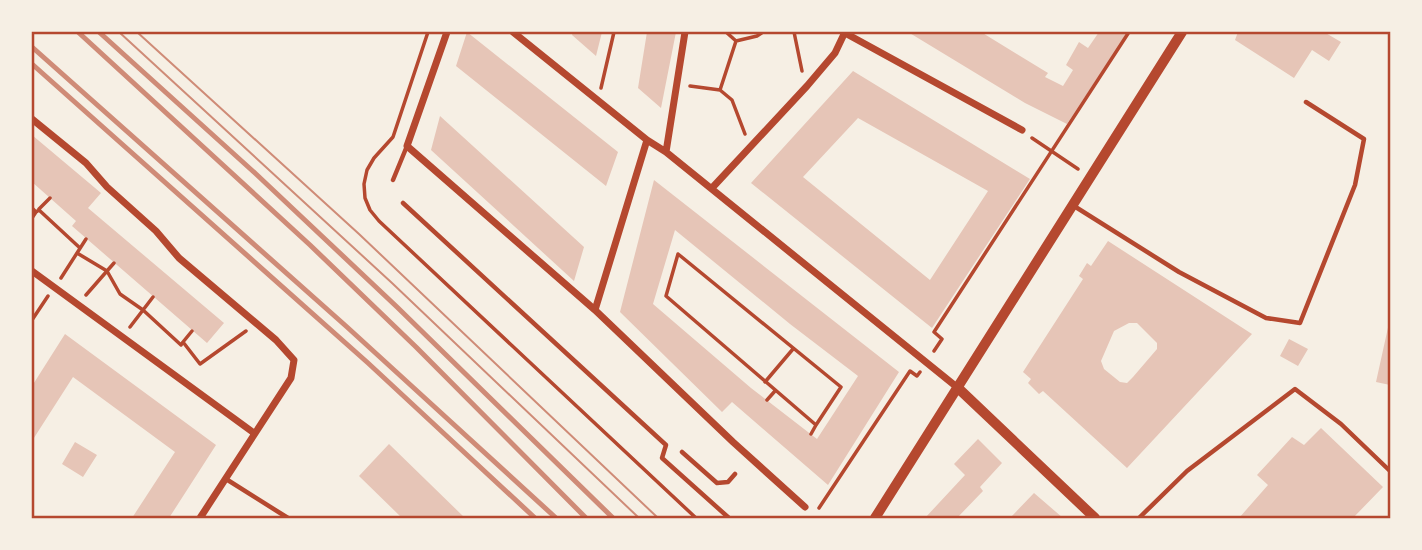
<svg xmlns="http://www.w3.org/2000/svg" width="1422" height="550" font-family="'Alegreya Sans',sans-serif">
	<style>
		.building { fill: #e6c5b7; fill-rule: evenodd }
		.lines { fill: none; stroke-linecap: round; stroke-linejoin: round }
		.path { stroke: #b5482f; stroke-width: 3.5 }
		.service { stroke: #b5482f; stroke-width: 4.5 }
		.minor { stroke: #b5482f; stroke-width: 7 }
		.tertiary { stroke: #b5482f; stroke-width: 10 }
		.tram { stroke: #cf8b77; stroke-width: 2 }
		.rail { stroke: #cf8b77; stroke-width: 5 }
		.neatline { fill: none; stroke: #b5482f; stroke-width: 2.5 }
	</style>
	<rect width="100%" height="100%" fill="#f6efe4"/>
	<path class="building" d="M467,32l151,120 -12,34 -150,-120z
		M573,32h29l-6,24 -24,-21z
		M647,32h29l-15,76 -23,-20z
		M908,32h73l67,41 -3,4 18,9 10,-16 -7,-5 13,-23 9,6 11,-16h29l-61,92 -42,-21z
		M1238,32l21,2 2,-2h63l17,10 -12,19 -17,-11 -18,28 -59,-38z
		M853,71l177,108 -98,149 -181,-145zM858,118l130,73 -58,89 -127,-103z
		M440,116l144,131 -10,34 -143,-131z
		M32,135l69,58 -13,15 136,115 -17,20 -135,-117 4,-5 -44,-39z
		M654,180l245,192 -71,113 -96,-83 -10,10 -102,-100zM675,230l115,94 68,52 -41,63 -66,-51 -98,-84z
		M1108,241l144,93 -125,134 -84,-77 -4,3 -11,-11 3,-4 -8,-7 60,-93 -4,-3 8,-13 4,3zM1129,323h8l20,20v6l-24,28 -6,6 -7,-1 -16,-13 -3,-8 13,-30z
		M1389,323h1v62l-14,-3z
		M65,334l151,111 -47,73h-37l43,-66 -102,-75 -41,64v-55z
		M1289,339l19,10 -10,17 -18,-10z
		M1321,428l62,59 -30,31h-114l29,-33 -11,-10 35,-38 12,8z
		M978,439l24,24 -22,24 3,4 -26,27h-32l40,-43 -11,-11z
		M75,442l22,13 -14,22 -21,-13z
		M389,444l76,74h-63l-43,-42z
		M1034,493l29,25h-53z"/>
	<g class="lines">
		<path class="path" d="M428,32l-35,105 -19,21 -7,12 -3,14 1,14 5,12 9,11 317,297
			M726,32l10,9 21,-5 6,-4
			M794,32l8,39
			M690,86l30,4 12,10 13,34
			M601,88l13,-56
			M720,90l16,-49
			M1032,138l46,31
			M32,208l4,4 3,-2 41,38
			M39,209l11,-11
			M32,218l4,-6
			M77,253l30,18 13,23 23,16 38,35 2,-3 17,22 46,-33
			M678,254l163,133 -25,38 -150,-129z
			M61,278l25,-39
			M86,295l28,-32
			M32,320l16,-24
			M130,327l23,-30
			M183,342l9,-11
			M934,351l8,-12 -8,-7 195,-300
			M765,382l28,-33
			M767,400l8,-9
			M811,434l5,-9
			M819,508l91,-137 7,5 3,-4"/>
		<path class="service" d="M393,180l14,-34
			M403,203l263,242 -4,13 67,60
			M1074,206l105,66 87,46 34,5 55,-138 9,-46 -58,-37
			M682,452l35,31 11,-1 7,-8
			M226,479l62,39
			M1139,518l48,-47 108,-82 46,35 49,47"/>
		<path class="minor" d="M447,32l-40,114 188,164 138,132 72,65
			M513,32l134,108 19,12 292,236
			M845,33l177,97
			M32,119l54,44 21,24 49,44 23,27 97,82 18,20 -3,18 -91,140
			M666,152l19,-120
			M712,188l95,-102 28,-33 10,-21
			M32,271l222,162
			M595,310l52,-170"/>
		<path class="tertiary" d="M958,388l137,130
			M875,518l307,-486"/>
		<path class="tram" d="M119,32l273,251 247,235
			M137,32l222,202 299,284"/>
		<path class="rail" d="M78,32l232,213 106,102 170,171
			M99,32l157,142 141,133 216,211
			M32,47l315,280 209,191
			M32,64l336,299 167,155"/>
	</g>
	<rect width="1422" height="550" fill="none" stroke="#f6efe4" stroke-width="66"/>
	<rect x="33" y="33" width="1356" height="484" class="neatline"/>
</svg>
